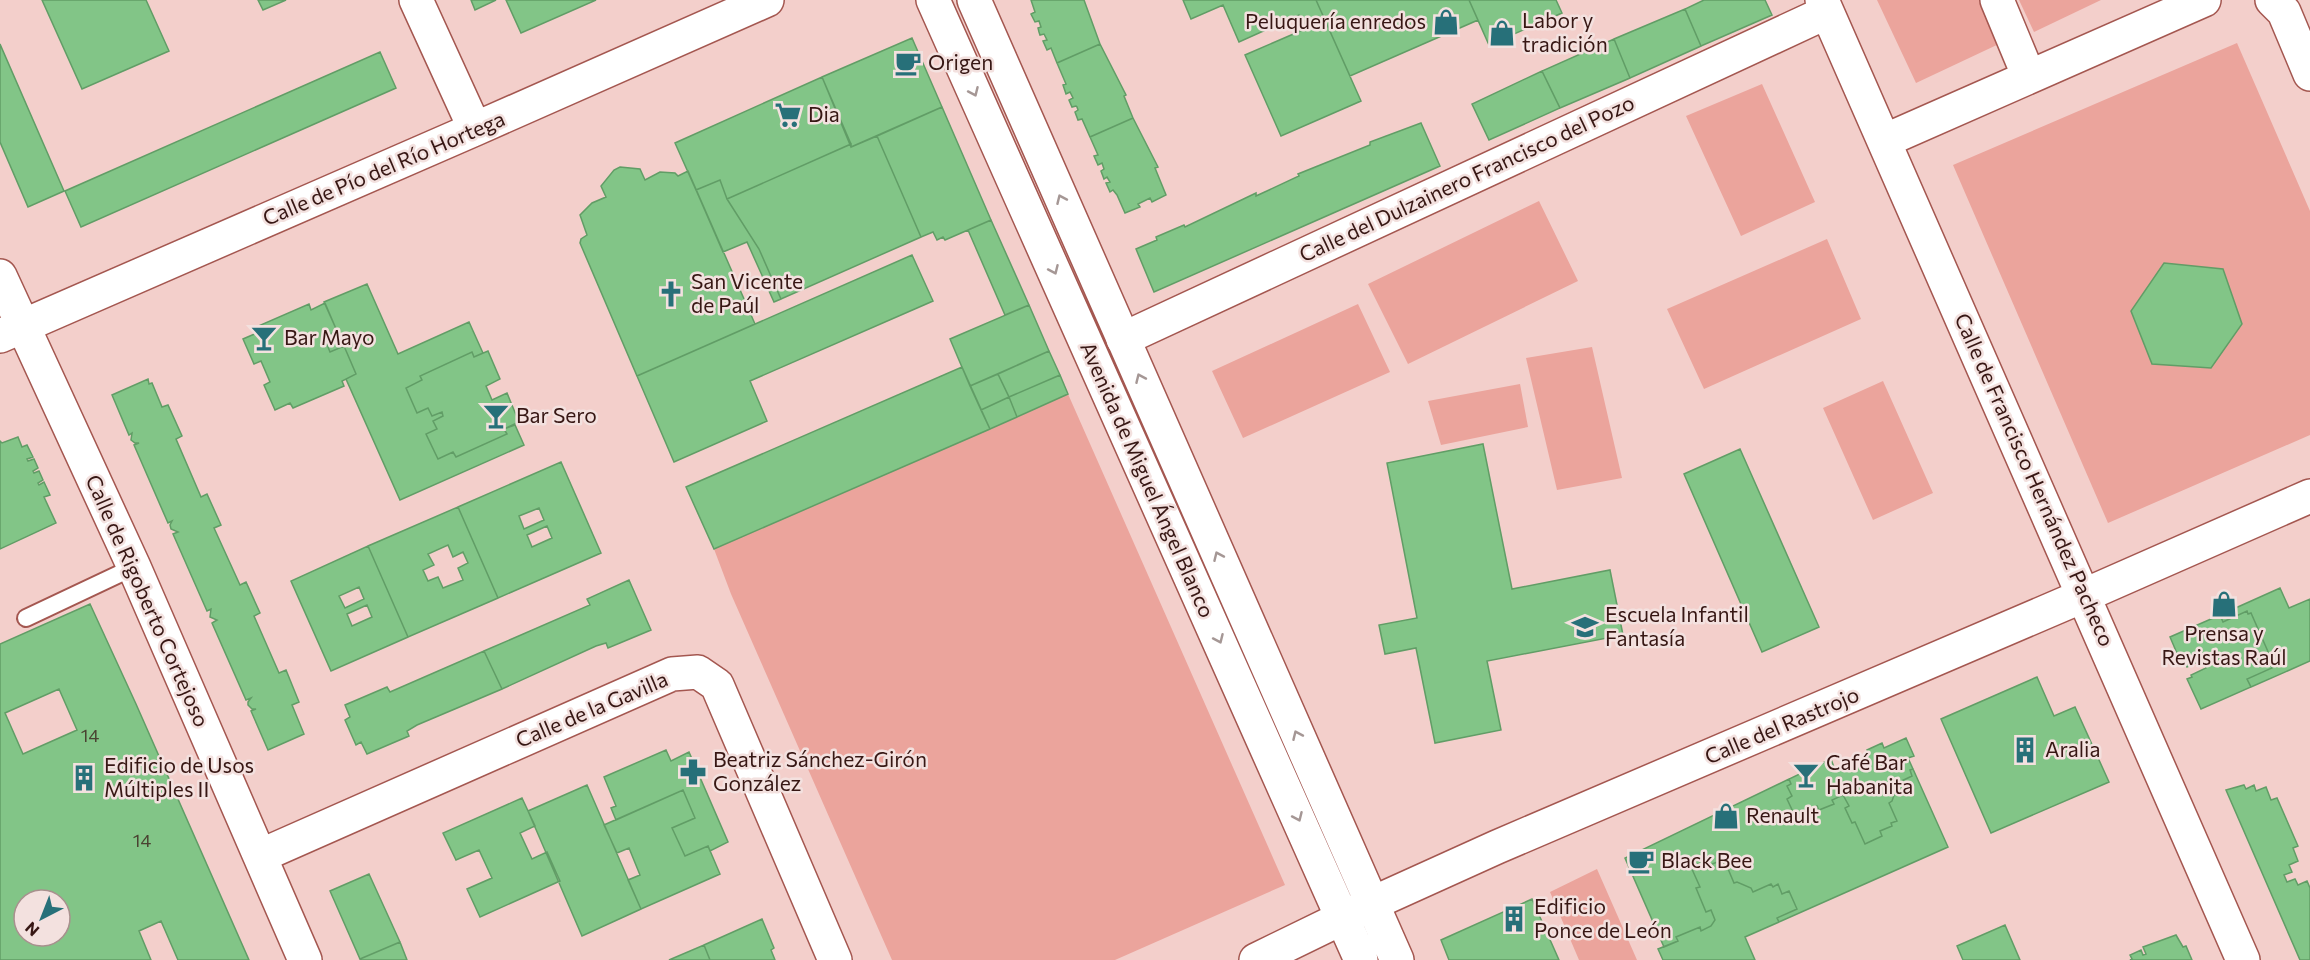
<svg xmlns="http://www.w3.org/2000/svg" width="2310" height="960" font-family="Commissioner,sans-serif">
	<style>
		.green { fill: #eba49c }
		.building { fill: #82c587; stroke: #619d66; stroke-width: 1.5; fill-rule: evenodd }
		.lines { fill: none; stroke-linecap: round; stroke-linejoin: round }
		.lane-casing { stroke: #a45750; stroke-width: 20 }
		.street-casing { stroke: #a45750; stroke-width: 36 }
		.secondary-casing { stroke: #a45750; stroke-width: 36 }
		.lane { stroke: #fff; stroke-width: 16 }
		.street { stroke: #fff; stroke-width: 33 }
		.secondary { stroke: #fff; stroke-width: 33 }
		.oneway { stroke: #a59795 }
		.labels { text-anchor: middle; stroke-width: 5; stroke-linejoin: round; paint-order: stroke }
		.number-label { font-size: 18px; fill: #4a4231 }
		.poi-label { font-size: 21px; fill: #371714; stroke: #f3e1df; text-anchor: start }
		.street-label { font-size: 21px; fill: #371714; stroke: #f3e1df }
	</style>
	<rect width="100%" height="100%" fill="#f3cfcb"/>
	<path class="green" d="M1877,0h104l20,43 -85,40z
		M2019,0h82l-67,32z
		M2237,43l73,168v224l-202,88 -155,-358z
		M1762,84l53,118 -74,34 -55,-120z
		M1539,201l39,80 -170,83 -40,-80z
		M1827,239l34,80 -157,70 -37,-80z
		M1358,304l32,68 -147,66 -31,-67z
		M1592,347l30,131 -65,12 -31,-132z
		M1883,381l50,112 -60,27 -50,-112z
		M1520,384l8,43 -87,18 -13,-44z
		M1068,394l217,491 -170,75h-223l-161,-366 -17,-45z
		M1597,869l40,91h-58l-29,-68z"/>
	<path class="building" d="M42,0h104l23,51 -87,38z
		M258,0h28l-23,10z
		M471,0h25l-21,10z
		M506,0h90l-75,33z
		M1031,0h53l16,44 -43,19 -6,-15 -4,2 -4,-9 4,-1 -3,-6 -4,1 -1,-3 -1,-4 3,-1 -2,-6 -4,1 -4,-8 4,-2z
		M1183,0h133l45,101 -80,35 -36,-81 60,-26 -6,-14 -60,27 -16,-37 -32,14z
		M1316,0h153l9,20 -128,56z
		M1469,0h87l6,13 -73,32z
		M1704,0h61l7,15 -71,31 -16,-37z
		M1685,9l16,37 -71,32 -16,-39z
		M912,38l30,69 -91,40 -29,-70z
		M1614,39l16,39 -70,30 -18,-37z
		M0,44l64,147 -36,16 -28,-65z
		M1100,44l26,51 -2,1 9,22 -43,19 -8,-18 -4,1 -3,-8 3,-2 -1,-3 -1,-1 -4,1 -3,-7 4,-2 -3,-6 -4,2 -3,-9 3,-1 -9,-21z
		M380,52l16,36 -315,139 -16,-36z
		M1542,71l18,37 -71,32 -17,-36z
		M822,77l29,67 -124,55 -7,-19 -24,10 -21,-47z
		M942,107l49,113 -46,20 -2,-3 -6,3 -4,-8 -12,5 -44,-101z
		M1133,118l25,49 -3,1 11,27 -14,7 -2,-4 -12,6 2,3 -15,6 -8,-18 -4,-5 -3,2 -4,-9 4,-1 -3,-5 -3,2 -3,-8 3,-2 -2,-6 -4,2 -4,-9 4,-1 -8,-18z
		M1421,123l19,43 -286,126 -18,-43 21,-9 -1,-3 28,-12 1,2 71,-34v3l43,-20 -1,-2 72,-29v-3z
		M877,136l44,101 -140,62 -22,-50 -32,-50 124,-55v3z
		M620,167l20,2 5,11 15,-8 15,1 3,3 10,-5 67,153 -118,52 -57,-133 1,-4 6,-4 -7,-20 12,-12 14,-6 -5,-11 13,-16z
		M720,180l7,19 32,50 22,50 -7,3 -27,-60 -24,10 -27,-62z
		M991,220l38,85 -24,10 -37,-85z
		M912,255l21,46 -183,80 17,40 -93,41 -37,-86z
		M2164,263l59,6 19,55 -31,44 -59,-4 -21,-53z
		M367,284l31,70 71,-32 14,31 -9,4 -2,-5 -52,24 2,4 -16,8 11,25 11,-5 4,8 10,-4 1,4 -10,5 4,8 -11,5 12,25 15,-7 3,5 51,-23 -3,-5 11,-4 9,20 -124,55 -54,-121 10,-5 -12,-28 -14,6 -6,-15 13,-6 -13,-29z
		M325,303l12,28 -13,6 6,15 14,-6 12,28 -14,7 2,5 -51,22 -3,-5 -15,7 -11,-25 6,-3 -9,-21 -7,3 -11,-25 16,-7 -3,-5 53,-23 2,6z
		M1029,305l20,46 -79,35 -20,-47z
		M488,351l12,28 -14,7 6,14 15,-7 12,29 -15,7 3,5 -51,23 -3,-5 -15,7 -12,-25 11,-5 -4,-8 10,-5 -1,-4 -10,4 -4,-8 -11,5 -11,-25 16,-8 -2,-4 52,-24 2,5z
		M1049,351l11,24 -51,22 -11,-23z
		M962,367l28,62 -276,120 -28,-62z
		M998,374l11,23 -28,13 -11,-24z
		M1060,375l8,19 -51,23 -8,-20z
		M148,379l1,5 3,-1 10,24 6,-2 14,31 -6,3 25,58 6,-3 14,31 -7,3 26,57 6,-3 14,31 -6,3 25,57 7,-3 13,32 -7,3 12,29 -36,16 -17,-39 5,-2h-4l-4,-4v-3l3,-4 -5,2 -34,-77 5,-3 -7,-3 1,-8 -4,2 -34,-77 5,-2 -7,-3 -1,-4 2,-4 -4,2 -34,-78 5,-2h-4l-4,-3 1,-7 -3,2 -17,-40z
		M1009,397l8,20 -27,12 -9,-19z
		M18,437l4,10 5,-2 6,12 -6,2 1,2 6,-2 4,9 -5,3 1,2 5,-2 4,9 -5,3 1,2 5,-3 6,13 -6,2 12,26 -56,26v-108l2,2z
		M1483,444l29,145 98,-19 13,65 -136,26 14,69 -66,13 -19,-95 -31,6 -6,-29 38,-7 -30,-155z
		M1740,449l79,178 -57,25 -78,-178z
		M561,462l40,91 -103,45 -40,-91zM539,508l5,12 -20,9 -5,-13zM547,526l5,12 -20,9 -5,-12z
		M458,507l40,91 -90,39 -40,-91zM448,545l5,12 10,-5 5,11 -10,5 5,12 -20,8 -5,-11 -10,4 -5,-11 11,-5 -6,-11z
		M368,546l40,91 -77,34 -40,-90zM359,587l5,12 -19,9 -6,-12zM367,605l5,12 -20,9 -5,-12z
		M629,580l22,50 -43,18 -2,-5 -10,3 -94,43 -18,-38 106,-46 -3,-6z
		M2280,588l9,20 21,-9v62l-59,26 -4,-8 25,-11 -2,-4 3,-1 -22,-50 -3,1 -1,-3 -24,11 -3,-7z
		M90,604l46,100 113,256h-71l-17,-39 -22,10 12,29h-151v-316zM59,689l18,41 -54,24 -18,-41zM24,900h36v36h-36z
		M2247,611l1,3 3,-1 22,50 -3,1 2,4 -25,11 4,8 -50,22 -14,-30 5,-2 -1,-2 15,-7 -4,-8 -15,7 -1,-3 -4,1 -12,-28 50,-22 3,7z
		M484,651l18,38 -85,36 -10,6 2,5 -42,18 -6,-12 -5,3 -11,-25 5,-3 -5,-12 42,-18 3,5z
		M2037,677l17,39 21,-9 34,75 -118,51 -50,-114z
		M1906,738l8,18 -6,2 5,11 -3,1 2,6 -17,8 2,3 -5,14 -3,2 8,18 -6,2 1,3 -12,5 2,5 -17,8 -10,-22 -3,1 -7,-15 4,-2 -6,-11 -11,5 2,4 -15,6 -2,-4 -22,10 -8,-17 5,-3 -5,-10 4,-2 -2,-5 42,-20 4,11 34,-15 -2,-5 15,-7 2,5z
		M666,750l5,11 18,-9 39,90 -18,9 -2,-5 -23,10 -13,-28 23,-10 -12,-28 -67,30 -5,-12 5,-2 -12,-29z
		M1913,769l35,78 -169,75 -2,-4 20,-9 -8,-18 -7,3 -4,-10 -5,3 -2,-3 -18,8 -2,-4 -14,-6 -3,1 -8,-19 -2,1 -2,-5 -12,5 -2,-5 -17,7 9,20 -4,1 10,24 5,-2 4,10 -4,6 -10,5 -1,-4 -24,10 2,4 -14,6 -39,-89 164,-79 2,5 -4,2 5,10 -5,3 8,17 22,-10 2,4 15,-6 -2,-4 11,-5 6,11 -4,2 7,15 3,-1 10,22 17,-8 -2,-5 12,-5 -1,-3 6,-2 -8,-18 3,-2 5,-14 -2,-3 17,-8 -2,-6z
		M587,785l54,124 -59,27 -54,-125z
		M2244,785l2,4 8,-4 2,6 10,-4 5,13 6,-2 21,48 -5,2 5,13 -9,4 3,7 -8,3 3,7 8,-3 3,6 9,-4 3,7v72h-10l-74,-170z
		M683,790l12,28 -23,10 13,28 23,-10 12,28 -79,35 -13,-29 12,-5 -11,-27 -12,5 -13,-28z
		M522,798l13,28 -15,7 12,26 15,-7 13,29 -80,36 -13,-28 25,-11 -13,-28 -23,10 -13,-27z
		M1708,860l2,5 12,-5 2,5 2,-1 8,19 3,-1 14,6 2,4 18,-8 2,3 5,-3 4,10 7,-3 8,18 -20,9 2,4 -34,15 10,23h-92l-5,-11 20,-8 -2,-4 24,-10 1,4 10,-5 4,-6 -4,-10 -5,2 -10,-24 4,-1 -9,-20z
		M369,874l31,68 -40,17 -30,-68z
		M1532,899l27,61h-110l-8,-20z
		M762,919l12,29 -3,2 4,10h-65l-6,-15z
		M2005,925l15,35h-57l-6,-14z
		M2176,935l7,12 3,-1 6,14h-62l2,-1 -2,-4 11,-5 2,5 3,-1 -3,-7z
		M400,942l7,18h-46l-1,-1z
		M704,945l6,15h-41z"/>
	<g class="lines">
		<g class="lane-casing">
			<path id="lane" d="M26,618l108,-51"/>
		</g>
		<g class="street-casing">
			<path id="street" d="M416,0l59,129
				M1822,0l421,960
				M1997,0l32,77
				M2272,0l12,12 26,62
				M1884,141l320,-141
				M0,276l134,291 171,393
				M0,336l475,-207 292,-129
				M1123,339l689,-320
				M260,856l412,-182 26,-2 19,13 118,275
				M1256,960l115,-56 126,-57 588,-252 225,-99"/>
		</g>
		<g class="secondary-casing">
			<path id="secondary" d="M933,0l428,960
				M974,0l423,960"/>
		</g>
		<use href="#lane" class="lane"/>
		<use href="#street" class="street"/>
		<use href="#secondary" class="secondary"/>
	</g>
	<defs><path id="oneway-chevron" d="M-2-3.5L2.5 0L-2 3.5" fill="none" stroke-width="1.6" stroke-linecap="round" stroke-linejoin="round" transform="scale(1.5)"/></defs>
	<g class="oneway">
		<use href="#oneway-chevron" transform="translate(974 92) rotate(66)"/>
		<use href="#oneway-chevron" transform="translate(1061 199) rotate(-114)"/>
		<use href="#oneway-chevron" transform="translate(1054 270) rotate(66)"/>
		<use href="#oneway-chevron" transform="translate(1140 378) rotate(-114)"/>
		<use href="#oneway-chevron" transform="translate(1218 556) rotate(-114)"/>
		<use href="#oneway-chevron" transform="translate(1219 639) rotate(66)"/>
		<use href="#oneway-chevron" transform="translate(1297 735) rotate(-114)"/>
		<use href="#oneway-chevron" transform="translate(1298 817) rotate(66)"/>
	</g>
	<defs>
		<g id="shop-bare" transform="scale(2.07)"><path d="M-5-2.5h2.3a2.7 3.5 0 0 1 5.4 0H5L5.5 6h-11ZM-1.5-2.5h3a1.5 2.3 0 0 0-3 0Z" fill="#277079" stroke="#f3e1df" stroke-width="2.5" paint-order="stroke"/></g>
		<g id="cafe-bare" transform="scale(2.07)"><path d="M-5.5-4.5H6V0H3Q3 3.5 0 3.5H-2.5Q-5.5 3.5-5.5 0ZM3-3.2v2h1.7v-2ZM-6 4.5H4V6H-6Z" fill="#277079" stroke="#f3e1df" stroke-width="2.5" paint-order="stroke"/></g>
		<g id="supermarket-bare" transform="scale(2.07)"><path d="M-6-5.5h2.5l.6 2H6L4.5 2H-2.5L-4.4-4H-6ZM-1.5 3.2a1.3 1.3 0 1 0 .1 0ZM3 3.2a1.3 1.3 0 1 0 .1 0Z" fill="#277079" stroke="#f3e1df" stroke-width="2.5" paint-order="stroke"/></g>
		<g id="church-bare" transform="scale(2.07)"><path d="M-1.2-6h2.4v3.5h3.3v2.4h-3.3V6h-2.4V-.1h-3.3v-2.4h3.3Z" fill="#277079" stroke="#f3e1df" stroke-width="2.5" paint-order="stroke"/></g>
		<g id="bar-bare" transform="scale(2.07)"><path d="M-6-5H6L.8 .8V4.5H3.5V6h-7V4.5H-.8V.8Z" fill="#277079" stroke="#f3e1df" stroke-width="2.5" paint-order="stroke"/></g>
		<g id="school-bare" transform="scale(2.07)"><path d="M0-5L7-2L0 1L-7-2ZM-4 1L0 2.5L4 1V4Q0 6-4 4Z" fill="#277079" stroke="#f3e1df" stroke-width="2.5" paint-order="stroke"/></g>
		<g id="building-bare" transform="scale(2.07)"><path d="M-4-6H4V6H1V3H-1V6H-4ZM-2.5-4.3h1.7v1.8h-1.7ZM.8-4.3h1.7v1.8H.8ZM-2.5-1h1.7V.8h-1.7ZM.8-1h1.7V.8H.8Z" fill="#277079" stroke="#f3e1df" stroke-width="2.5" paint-order="stroke"/></g>
		<g id="pharmacy-bare" transform="scale(2.07)"><path d="M-2-6h4v4h4v4h-4v4h-4v-4h-4v-4h4Z" fill="#277079" stroke="#f3e1df" stroke-width="2.5" paint-order="stroke"/></g>
	</defs>
	<g fill-rule="evenodd">
		<use href="#shop-bare" x="1446" y="22"/>
		<use href="#shop-bare" x="1502" y="33"/>
		<use href="#cafe-bare" x="908" y="63"/>
		<use href="#supermarket-bare" x="788" y="115"/>
		<use href="#church-bare" x="671" y="294"/>
		<use href="#bar-bare" x="264" y="338"/>
		<use href="#bar-bare" x="496" y="416"/>
		<use href="#shop-bare" x="2224" y="604"/>
		<use href="#school-bare" x="1585" y="627"/>
		<use href="#building-bare" x="2025" y="750"/>
		<use href="#pharmacy-bare" x="693" y="772"/>
		<use href="#bar-bare" x="1806" y="775"/>
		<use href="#building-bare" x="84" y="778"/>
		<use href="#shop-bare" x="1726" y="816"/>
		<use href="#cafe-bare" x="1641" y="861"/>
		<use href="#building-bare" x="1514" y="919"/>
	</g>
	<g class="labels">
		<g class="number-label">
			<text x="90" y="742">14</text>
			<text x="142" y="847">14</text>
		</g>
		<g class="poi-label">
			<text x="1522" y="28">Labor y<tspan x="1522" dy="24">tradición</tspan></text>
			<text x="1426" y="29" text-anchor="end">Peluquería enredos</text>
			<text x="928" y="70">Origen</text>
			<text x="808" y="122">Dia</text>
			<text x="691" y="289">San Vicente<tspan x="691" dy="24">de Paúl</tspan></text>
			<text x="284" y="345">Bar Mayo</text>
			<text x="516" y="423">Bar Sero</text>
			<text x="1605" y="622">Escuela Infantil<tspan x="1605" dy="24">Fantasía</tspan></text>
			<text x="2224" y="641" text-anchor="middle">Prensa y<tspan x="2224" dy="24">Revistas Raúl</tspan></text>
			<text x="2045" y="757">Aralia</text>
			<text x="713" y="767">Beatriz Sánchez-Girón<tspan x="713" dy="24">González</tspan></text>
			<text x="1826" y="770">Café Bar<tspan x="1826" dy="24">Habanita</tspan></text>
			<text x="104" y="773">Edificio de Usos<tspan x="104" dy="24">Múltiples II</tspan></text>
			<text x="1746" y="823">Renault</text>
			<text x="1661" y="868">Black Bee</text>
			<text x="1534" y="914">Edificio<tspan x="1534" dy="24">Ponce de León</tspan></text>
		</g>
		<g class="street-label">
			<text transform="translate(384 169) rotate(-23)" y="7">Calle de Pío del Río Hortega</text>
			<text transform="translate(1467 179) rotate(-25)" y="7">Calle del Dulzainero Francisco del Pozo</text>
			<text transform="translate(1147 480) rotate(66)" y="7">Avenida de Miguel Ángel Blanco</text>
			<text transform="translate(2034 480) rotate(66)" y="7">Calle de Francisco Hernández Pacheco</text>
			<text transform="translate(147 601) rotate(66)" y="7">Calle de Rigoberto Cortejoso</text>
			<text transform="translate(592 710) rotate(-23)" y="7">Calle de la Gavilla</text>
			<text transform="translate(1782 726) rotate(-23)" y="7">Calle del Rastrojo</text>
		</g>
	</g>
	<g transform="translate(42 918) rotate(222)"><circle r="28" fill="#f3e1df" stroke="#a8908e" stroke-width="1.5"/>
	<path d="M0-4.5L10 22L0 15L-10 22Z" fill="#277079"/>
	<text y="-9" font-size="16" font-weight="bold" text-anchor="middle" fill="#371714">N</text>
	</g>
</svg>
